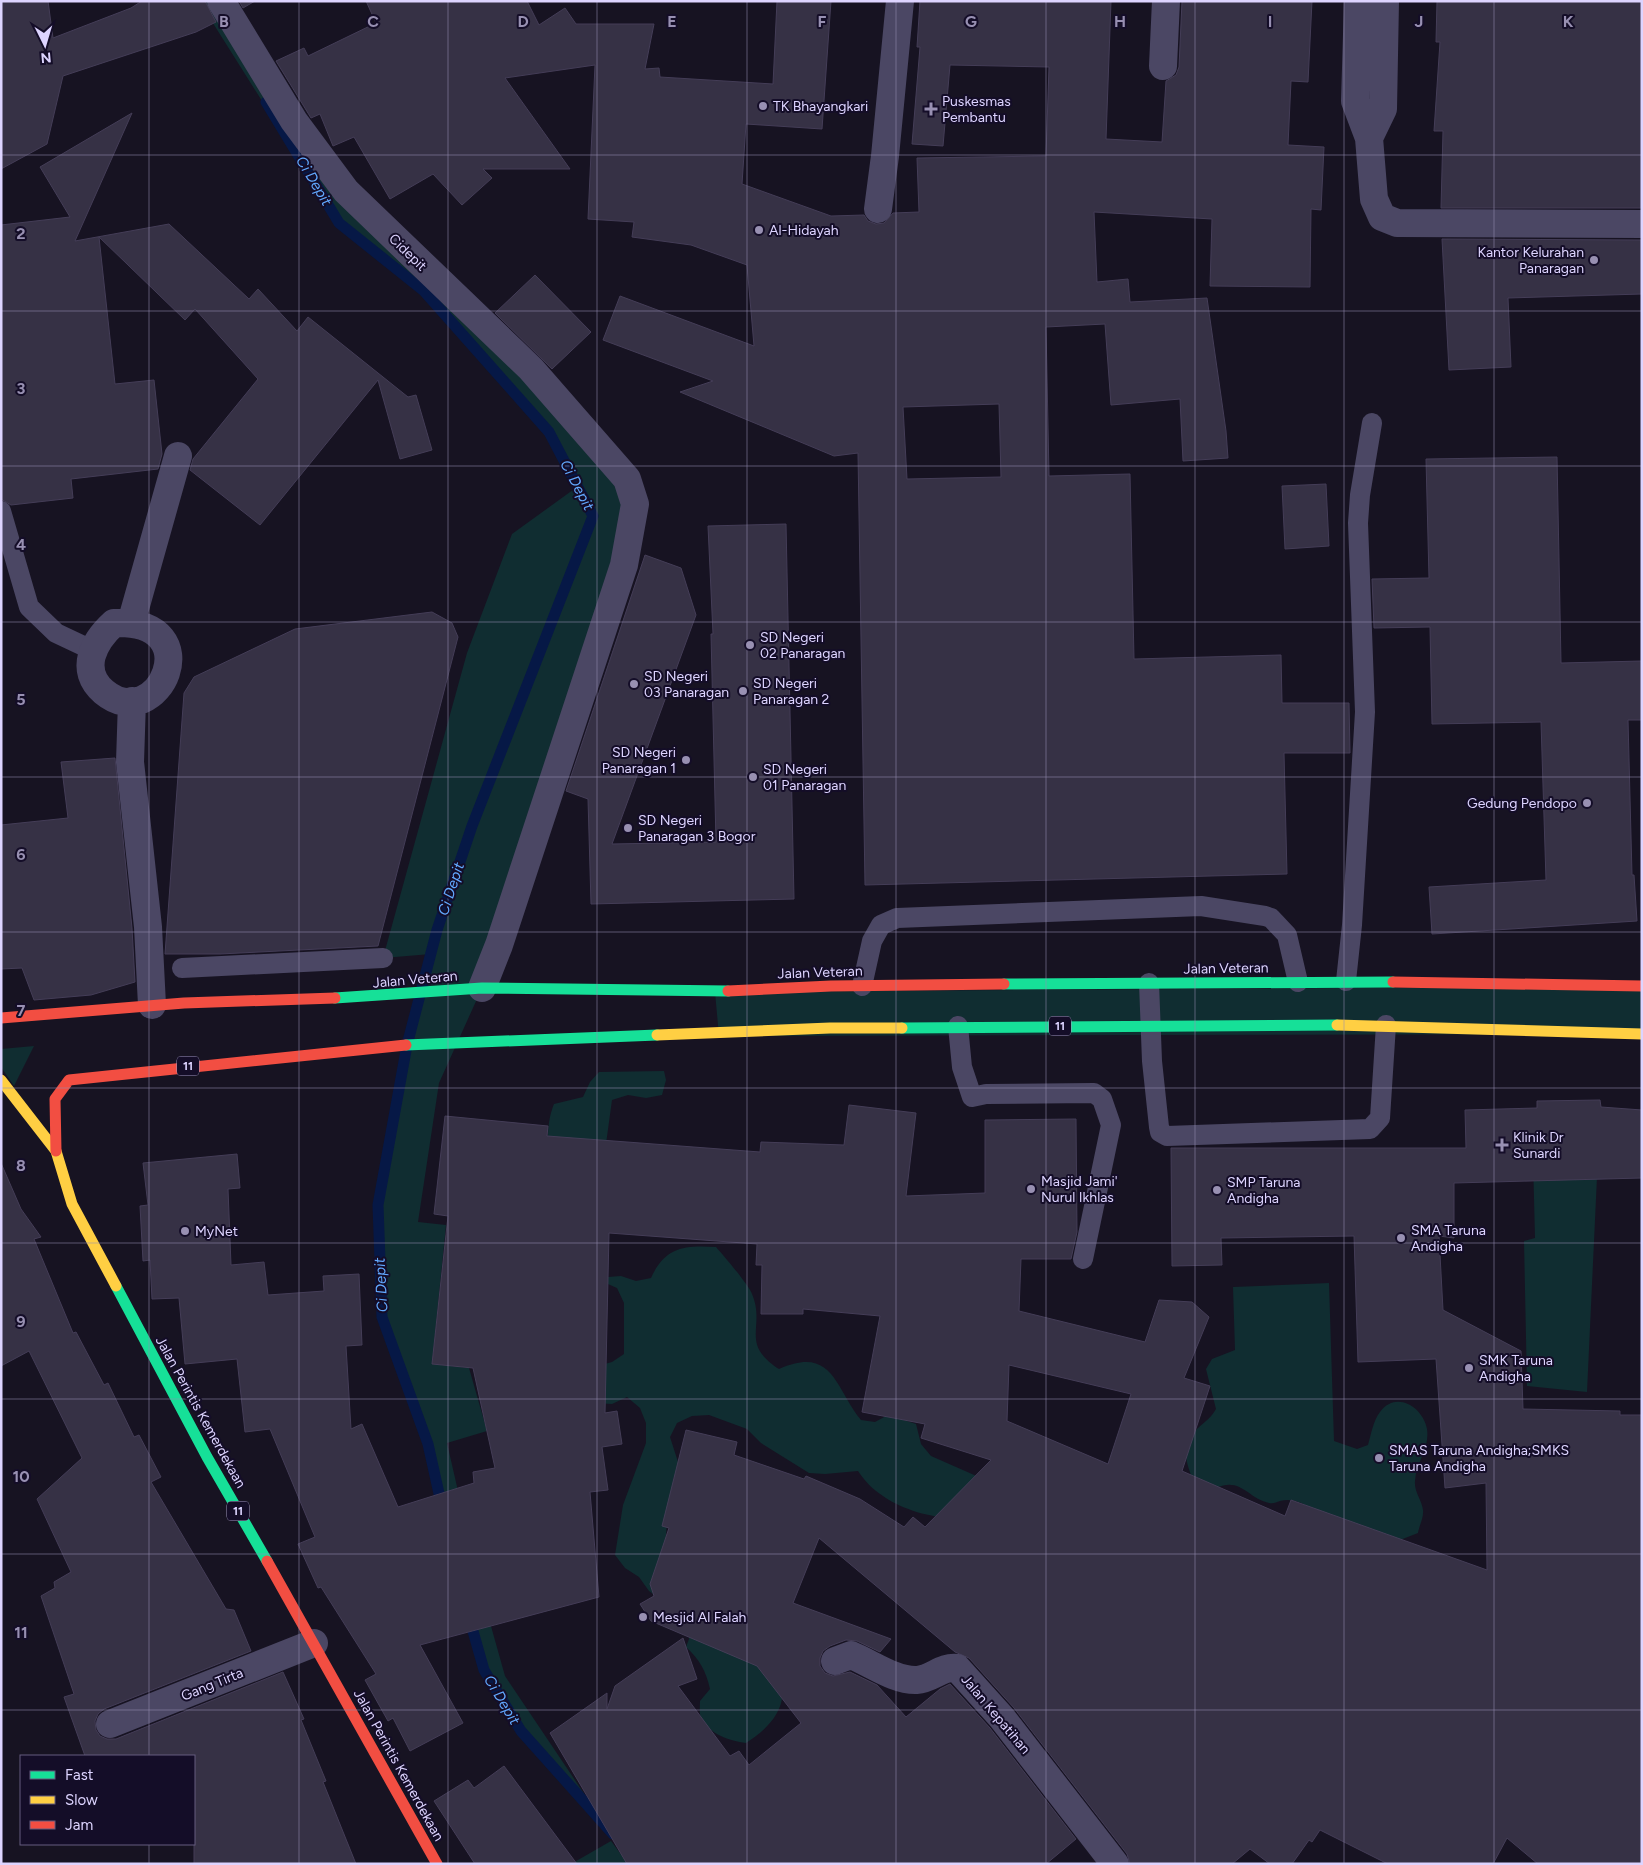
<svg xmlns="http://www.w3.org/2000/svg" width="1643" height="1865" font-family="Figtree,sans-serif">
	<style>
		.green { fill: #102d31 }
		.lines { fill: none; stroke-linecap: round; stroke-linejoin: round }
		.stream { stroke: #061846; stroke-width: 11 }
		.building { fill: #363145; stroke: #443d57; fill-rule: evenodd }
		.lane { stroke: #4b4764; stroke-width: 20 }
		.street { stroke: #4b4764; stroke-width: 28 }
		.fast { stroke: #16e098; stroke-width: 11 }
		.slow { stroke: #ffcf43; stroke-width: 11 }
		.jam { stroke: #f24e42; stroke-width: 11 }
		.grid { fill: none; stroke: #9890b2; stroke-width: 1; stroke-opacity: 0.55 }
		.poi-dot { fill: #9890b2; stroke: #140d28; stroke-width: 2 }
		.labels { text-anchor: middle; stroke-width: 4; stroke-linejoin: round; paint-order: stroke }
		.shield { fill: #140d28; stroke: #a198be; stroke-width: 1 }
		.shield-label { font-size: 12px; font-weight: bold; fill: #ddd4ff }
		.poi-label { font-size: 14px; fill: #ddd4ff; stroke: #140d28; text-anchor: start }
		.street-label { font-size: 14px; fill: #ddd4ff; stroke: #140d28 }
		.water-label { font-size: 15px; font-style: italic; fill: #62a9ff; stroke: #140d28 }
		.grid-label { font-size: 16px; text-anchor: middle; font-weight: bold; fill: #9890b2; stroke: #140d28; stroke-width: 4; stroke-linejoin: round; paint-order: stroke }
	</style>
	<rect width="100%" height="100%" fill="#171322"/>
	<path class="green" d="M199,1h23l90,143 323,360 -153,484 -43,95 -21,139 28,3 -14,139 37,4 18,63 -40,12 33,144 25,89 84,125 35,31 -15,-2 -88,-99 -37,-61 -20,-67 -41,-173 -41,-113 -4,-112 29,-160 24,-91 -48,4 84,-305 45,-119 65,-47 -28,-55 -125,-141 -85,-68z
		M1642,986v48l-923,2 -4,-44z
		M34,1046l-20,40 -13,-19v-18z
		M664,1071l2,9 -4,15 -16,3 -18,-3 -16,5 -6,44 -13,27 -2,16 3,14 -1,31 -4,24 7,12 12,9 13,-1 15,5 15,-3c14,-31 33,-33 65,-31 7,8 33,38 36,47 14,33 -13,49 27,75 54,-24 56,19 82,51l14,2 13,-7 28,9 5,20 10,12 50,22 9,15c-2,4 -4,11 -8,14 -23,22 -77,5 -99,-11 -11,-7 -18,-15 -25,-25l-33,3 -16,-1 -48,-30 -14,-14 -38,-14 -17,1 -15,7 -7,14 9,28 -6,15 2,7 -8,31 -2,36 -9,23 14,-1 13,6 -3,15 5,7 15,4c3,11 5,20 12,28 14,14 35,17 51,28 38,26 13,61 -17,79 -16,-2 -37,-9 -45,-25 -2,-5 -1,-12 -1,-17l10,-12c-4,-18 -10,-29 -24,-42l3,-8 -3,-16 -12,-14 -25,-18 -10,-14 -14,-9 -10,-13 8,-50 23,-62v-20l-6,-15 -13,-11 -15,7 -36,-2 -9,-13 9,-14 14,-7 22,-6 12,-8v-51l-7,-15 -16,-7 -29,-20 -18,-4 -16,3 -14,8 -12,29 -15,9 -18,-2c-23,-28 -12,-51 6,-78l16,-2 40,11 13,-8c6,-41 -16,-84 0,-123l29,-7 7,-15 9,-10z
		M1599,1134l-12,258 -60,-6 -3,-145 11,-3 -2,-79z
		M1329,1283l5,158 23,8 11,-4c3,-10 5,-24 12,-33 16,-22 43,-5 47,17 3,20 -11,33 -12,52 -1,11 7,19 8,29 1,7 -4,16 -5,23l-18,7 -87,-30c-10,-7 -20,-12 -33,-9 -4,1 -6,3 -11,2 -22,-5 -28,-26 -53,-15l-24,-11c-6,-14 -11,-33 2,-45 8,-9 16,-12 22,-23l-10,-40 6,-10 23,-9 -2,-63z
		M611,1841l17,23h-57z"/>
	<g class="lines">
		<path class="stream" d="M266,102l73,121 85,68 125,141 44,84 -121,310 -35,104 -30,115 -29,160 4,112 46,127 14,63
			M469,1617l15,53 37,61 92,103"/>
	</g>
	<path class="building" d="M1,1h47l5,37 78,-30 11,-7h63l11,21 -20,10 -133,44 -16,68 -46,25z
		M239,1h16l-12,7z
		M366,1h161l12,24 26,-17 11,16h78l-9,45 14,-1 1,9 113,7 4,-83h54l-9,128 -76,-5 -4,60 89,32 33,-1 4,6 8,3 8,-1 9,-10 26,-1 -2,-54 129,-2 3,-89 -99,-2 -7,81 -31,-2 8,-97h-3l3,-46h191l-5,138 56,3 4,-61 10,-6 3,-8 3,-66h130l-4,81 -17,-1 -3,64 36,2 -3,63 -10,-1 -1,78 -100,-1 2,-67 -118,-7 3,70 31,-3 2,23 77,-4 19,133 2,27 -45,3 -3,-62 -69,6 -6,-81 -59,3 3,149 81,-2 4,185 147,-4 1,48h67l1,50h-66l3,121 -422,11 -7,-432 -24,3 -154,-64 33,-11 -110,-41 17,-44 134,50 -7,-81 -56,-20 -59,-8 2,-15 -46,-3 7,-154 -90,13 65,91h-87l9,9 -30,27 -29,-31 -43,25 -36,-62 -21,9 -13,-32 -9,4 -35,-57 28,-13 4,8 68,-33zM999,404l2,73 -94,2 -4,-72z
		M1437,1h205l-1,207h-200l2,-77h-9l6,-89h-4z
		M132,113l-57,128 94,-17 80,75 9,-10 39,42 11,-14 100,80 8,-2 16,55 -32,9 -22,-79 -118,145 -70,-55 3,-11 65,-80 -63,-70 -10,11 -86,-83 16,147 39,-4 8,74 -4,15 -87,10 2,19 -62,7 -10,-6v-274l69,-8 -30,-50z
		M1442,239l199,1 1,54 -134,4 3,69 -62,3z
		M535,275l56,57 -39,37 -57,-56z
		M1557,457l4,206 81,-2v59h-14l4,155h2l3,46 -205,13 -3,-47 117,-7 -5,-158 -109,2 -2,-97 -56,1 -2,-49 57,-1 -3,-119z
		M1326,484l3,62 -44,3 -3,-63z
		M786,524l8,375 -203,5 -3,-105 -22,-8 79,-236 36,13 15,47 -84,229 104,-2 -5,-208h2l-5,-108z
		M432,612l20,11 6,14 -80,309 -158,8h-55l19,-261 10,-16 101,-48z
		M115,758l17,170 3,54 -44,13 -57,5 -12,-32 -21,1v-144l67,-7 -7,-56z
		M1600,1100l1,7 41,3v68l-188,5v55l-15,-2 4,74 78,41 2,58 97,2v4h22v449h-104l-31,-26 -14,26h-105l-68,-34 -8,12 -3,-2 -17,24h-22l-20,-15 -18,15h-102l-3,-10 -113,-146 -45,-50 -14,-6 -136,-114 -26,65 98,36 -11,13 -23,-11 -11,-1 -16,6 -7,5 -3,7v8l5,7 8,3 17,-4 27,13 29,32 34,-28 10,-5 40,44 86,111 -30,25h-419l-77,-131 57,-40v16l8,-23 68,-48 14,41 -19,7 52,70 9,-5 10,14 52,-42 -44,-57 -106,-45 -11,-17 14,-8 -4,-12 19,-56 -7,-2 24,-96 51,12 -3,13 70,24 2,-3 54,23 44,28 9,-10 12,10 66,-67 -70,-22 4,-14 -63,-12 18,-96 -77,-7v5h-42l1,-49h-6l1,-21 -148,-11 -4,180 12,-2 5,33 -20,3 6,43 -18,2 9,105 -179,48 43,78 -53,28 -17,-33 -5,3 -23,-41 11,-6 -55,-87 -3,1 -20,-44 17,-7 -45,-108 -25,3 -8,-73 -52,5 -6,-66 -27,1 -2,-39 -7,1 -3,-55 8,-1 -5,-42 94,-9 3,34 -12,1 3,76 33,-3 4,33 56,-4 -1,-15 36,-2 3,71 -16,1 5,83 11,-5 36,83 76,-24 -1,-11 22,-4 -22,-100 -41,-4 16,-148 -14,-2 11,-98 103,10 -1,10 213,16 1,-10 83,3 5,-40 67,8 -10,83 79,-3v-73l91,-1 1,113 -6,27h-50l-2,52 126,31 14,-42 33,2 17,15 -25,61 26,8 -28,85 103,45 6,-16 196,70 -1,-87 -41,5 -9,-129 -78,3 -4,-126 -133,2 1,27 -50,1 -1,-118h295l-1,-38 72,-2v-7zM1009,1365l122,29 -23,70 -101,-43z
		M1,1163l20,46 20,28 -7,2 39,94 3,-1 28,53 4,-2 26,54 5,-2 22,42 -10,5 75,127 8,1 17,41 -147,58 -6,5 -3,7 1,9 4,6 7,3h9l167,-67 21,47 -3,1 25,61 -3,1 33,82h-162v-108h-109l-21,-59 10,-3 -33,-98 14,-8 -1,-6 17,-10 -34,-73 45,-41 -53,-107 -28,15z
		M504,1766l73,98h-102l-41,-63 34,-21 6,8z"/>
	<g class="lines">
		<path class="lane" d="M1,511l28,96 27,26 36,17
			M182,968l201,-10
			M1346,981l6,-56 13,-213 -7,-189 2,-28 12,-72
			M1149,983l3,78 7,66 1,5 7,4 203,-7 10,-11 6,-93
			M862,986l10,-45 9,-16 16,-7 304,-12 64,10 6,2 16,17 11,47
			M958,1026l4,41 10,30 14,-3 108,-1 8,6 9,26 -28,134"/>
		<path class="street" d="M221,1l73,120 52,70 185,178 96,110 8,25 -11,61 -125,380 -17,43
			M1358,1l-3,100 14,37 5,61 8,18 15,6 245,1
			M1163,66l3,-65
			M1369,138l14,-29 2,-108
			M878,209l7,-53 15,-155
			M114,623c98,-4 44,114 -10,69 -26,-22 -10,-51 10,-69z
			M131,623l47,-167
			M132,701l-2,61 18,165 4,78
			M835,1661l16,-6c20,8 44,26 66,25 15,-1 25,-14 40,-12l45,50 113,146
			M110,1724l204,-81"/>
		<path class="fast" d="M1004,984l389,-2
			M335,998l147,-10 246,3
			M902,1028l435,-3
			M406,1045l251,-10
			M116,1286l91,171 60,104"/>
		<path class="slow" d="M1337,1025l305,9
			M657,1035l173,-7h72
			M1,1080l55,71 16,53 44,82"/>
		<path class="jam" d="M1393,982l249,4
			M728,991l103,-5 173,-2
			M1,1018l183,-15 151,-5
			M56,1151l-1,-52 14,-19 337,-35
			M267,1561l170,303"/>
	</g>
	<path class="grid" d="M149,1v1755M299,1v1863M448,1v1863M597,1v1863M747,1v1863M896,1v1863M1046,1v1863M1195,1v1863M1344,1v1863M1494,1v1863M1,155h1641M1,311h1641M1,466h1641M1,622h1641M1,777h1641M1,932h1641M1,1088h1641M1,1243h1641M1,1399h1641M1,1554h1641M1,1710h1641M149,1844v20"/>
	<g class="poi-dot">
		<circle cx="763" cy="106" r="5"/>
		<path d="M928.5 101.5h5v5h5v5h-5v5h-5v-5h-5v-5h5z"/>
		<circle cx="759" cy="230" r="5"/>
		<circle cx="1594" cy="260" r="5"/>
		<circle cx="750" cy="645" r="5"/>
		<circle cx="634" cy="684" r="5"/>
		<circle cx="743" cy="691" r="5"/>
		<circle cx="686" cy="760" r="5"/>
		<circle cx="753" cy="777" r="5"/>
		<circle cx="1587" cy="803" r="5"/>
		<circle cx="628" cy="828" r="5"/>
		<path d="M1499.5 1137.5h5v5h5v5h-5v5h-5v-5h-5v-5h5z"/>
		<circle cx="1031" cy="1189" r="5"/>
		<circle cx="1217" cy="1190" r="5"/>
		<circle cx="185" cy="1231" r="5"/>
		<circle cx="1401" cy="1238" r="5"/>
		<circle cx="1469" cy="1368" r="5"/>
		<circle cx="1379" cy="1458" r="5"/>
		<circle cx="643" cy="1617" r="5"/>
	</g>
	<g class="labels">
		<g class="shield">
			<rect x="1049" y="1016.5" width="22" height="19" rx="4"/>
			<rect x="177" y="1056.5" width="22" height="19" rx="4"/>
			<rect x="227" y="1501.5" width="22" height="19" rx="4"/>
		</g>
		<g class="shield-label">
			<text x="1060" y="1030">11</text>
			<text x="188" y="1070">11</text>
			<text x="238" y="1515">11</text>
		</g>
		<g class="poi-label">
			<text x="942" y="106">Puskesmas<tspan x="942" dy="16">Pembantu</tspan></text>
			<text x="773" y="111">TK Bhayangkari</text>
			<text x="769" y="235">Al-Hidayah</text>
			<text x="1584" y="257" text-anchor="end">Kantor Kelurahan<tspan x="1584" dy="16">Panaragan</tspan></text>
			<text x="760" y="642">SD Negeri<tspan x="760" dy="16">02 Panaragan</tspan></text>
			<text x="644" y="681">SD Negeri<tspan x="644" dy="16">03 Panaragan</tspan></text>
			<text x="753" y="688">SD Negeri<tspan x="753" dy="16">Panaragan 2</tspan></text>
			<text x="676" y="757" text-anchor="end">SD Negeri<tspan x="676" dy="16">Panaragan 1</tspan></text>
			<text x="763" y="774">SD Negeri<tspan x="763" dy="16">01 Panaragan</tspan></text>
			<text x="1577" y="808" text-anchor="end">Gedung Pendopo</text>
			<text x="638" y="825">SD Negeri<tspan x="638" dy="16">Panaragan 3 Bogor</tspan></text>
			<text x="1513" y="1142">Klinik Dr<tspan x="1513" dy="16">Sunardi</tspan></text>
			<text x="1041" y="1186">Masjid Jami'<tspan x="1041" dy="16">Nurul Ikhlas</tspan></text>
			<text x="1227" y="1187">SMP Taruna<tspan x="1227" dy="16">Andigha</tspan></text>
			<text x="1411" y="1235">SMA Taruna<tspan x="1411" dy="16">Andigha</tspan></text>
			<text x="195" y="1236">MyNet</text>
			<text x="1479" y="1365">SMK Taruna<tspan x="1479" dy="16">Andigha</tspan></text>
			<text x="1389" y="1455">SMAS Taruna Andigha;SMKS<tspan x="1389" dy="16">Taruna Andigha</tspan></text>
			<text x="653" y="1622">Mesjid Al Falah</text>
		</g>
		<g class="street-label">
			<text transform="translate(408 252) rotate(44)" y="5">Cidepit</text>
			<text transform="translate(1226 968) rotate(-1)" y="5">Jalan Veteran</text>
			<text transform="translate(820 972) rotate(-2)" y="5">Jalan Veteran</text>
			<text transform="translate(415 979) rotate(-5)" y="5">Jalan Veteran</text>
			<text transform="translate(201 1412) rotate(61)" y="5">Jalan Perintis Kemerdekaan</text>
			<text transform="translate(212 1684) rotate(-22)" y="5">Gang Tirta</text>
			<text transform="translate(996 1714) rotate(50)" y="5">Jalan Kepatihan</text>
			<text transform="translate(399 1765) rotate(61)" y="5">Jalan Perintis Kemerdekaan</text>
		</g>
		<g class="water-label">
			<text transform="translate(314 181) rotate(59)" y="5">Ci Depit</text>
			<text transform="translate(577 485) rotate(62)" y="5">Ci Depit</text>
			<text transform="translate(451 889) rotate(-72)" y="5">Ci Depit</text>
			<text transform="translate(381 1285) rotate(-93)" y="5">Ci Depit</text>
			<text transform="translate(502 1700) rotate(59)" y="5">Ci Depit</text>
		</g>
	</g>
	<g class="grid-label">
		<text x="224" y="27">B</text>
		<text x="373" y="27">C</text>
		<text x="523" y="27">D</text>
		<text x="672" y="27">E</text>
		<text x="822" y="27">F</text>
		<text x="971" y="27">G</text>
		<text x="1120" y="27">H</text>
		<text x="1270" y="27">I</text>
		<text x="1419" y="27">J</text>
		<text x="1568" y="27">K</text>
		<text x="21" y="239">2</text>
		<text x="21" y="394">3</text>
		<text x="21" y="550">4</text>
		<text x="21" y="705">5</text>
		<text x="21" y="860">6</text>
		<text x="21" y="1016">7</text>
		<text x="21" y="1171">8</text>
		<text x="21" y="1327">9</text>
		<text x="21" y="1482">10</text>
		<text x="21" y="1638">11</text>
	</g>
	<rect width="1643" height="1865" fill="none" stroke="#ddd4ff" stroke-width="5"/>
	<rect x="20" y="1755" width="175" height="90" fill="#140d28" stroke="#645d7e"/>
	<rect x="30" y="1771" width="25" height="8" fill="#16e098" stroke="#645d7e"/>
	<text x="65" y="1780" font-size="15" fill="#ddd4ff">Fast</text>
	<rect x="30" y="1796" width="25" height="8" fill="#ffcf43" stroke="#645d7e"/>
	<text x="65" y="1805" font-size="15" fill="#ddd4ff">Slow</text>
	<rect x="30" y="1821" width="25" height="8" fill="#f24e42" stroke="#645d7e"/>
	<text x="65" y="1830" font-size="15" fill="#ddd4ff">Jam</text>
	<g transform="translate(45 45) rotate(175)" stroke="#140d28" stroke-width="4" paint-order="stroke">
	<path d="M0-4L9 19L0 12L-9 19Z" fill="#ddd4ff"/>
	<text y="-8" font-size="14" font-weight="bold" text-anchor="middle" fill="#ddd4ff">N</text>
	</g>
</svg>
